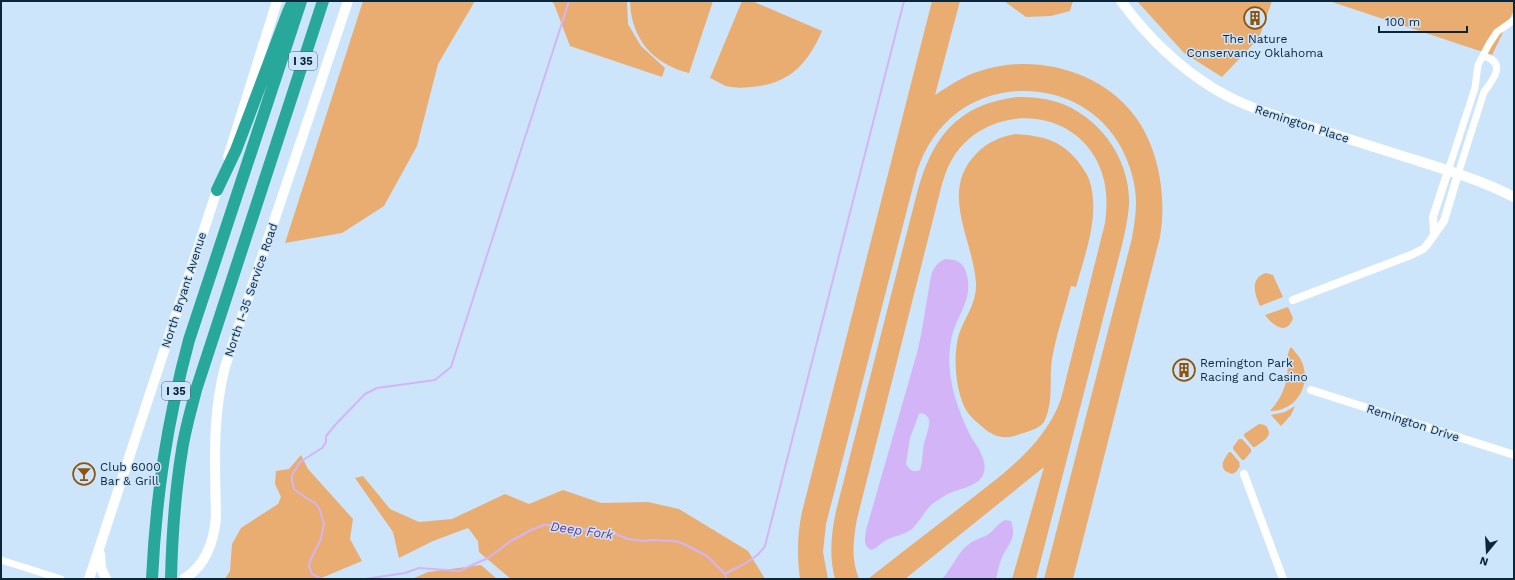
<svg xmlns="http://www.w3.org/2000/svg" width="1515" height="580" font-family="'Work Sans',sans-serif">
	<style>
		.green { fill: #e9ac71 }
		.water { fill: #d3b5f7; fill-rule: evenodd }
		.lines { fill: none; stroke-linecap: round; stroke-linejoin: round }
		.stream { stroke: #d3b5f7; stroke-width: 2 }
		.minor { stroke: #fff; stroke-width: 7 }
		.tertiary { stroke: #fff; stroke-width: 8 }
		.secondary { stroke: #fff; stroke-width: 10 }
		.motorway { stroke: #28a89b; stroke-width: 12 }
		.labels { text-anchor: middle; stroke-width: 3; stroke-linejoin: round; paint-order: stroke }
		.shield { fill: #cde5fb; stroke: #455f73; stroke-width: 1 }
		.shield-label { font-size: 11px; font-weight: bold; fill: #0b2539 }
		.poi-label { font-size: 12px; fill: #0b2539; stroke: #cde5fb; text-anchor: start }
		.street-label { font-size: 12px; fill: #0b2539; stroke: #cde5fb }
		.water-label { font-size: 13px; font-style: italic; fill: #693897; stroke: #cde5fb }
	</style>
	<rect width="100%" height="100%" fill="#cde5fb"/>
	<path class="green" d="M363,1h112l-37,63 -21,82 -33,60 -42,27 -57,10z
		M551,1h76l1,23 13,22 24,22 -3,9 -92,-31 -16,-42z
		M630,1h83l-24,72c-36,-9 -58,-34 -59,-72z
		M742,1h10l70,30c-15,34 -33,53 -71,56 -8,1 -17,1 -25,-1 -5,-2 -11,-6 -16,-8z
		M932,1h28l-25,94c14,-9 28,-19 45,-24 53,-18 120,-1 154,44 25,32 33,83 26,122l-87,342h-29l88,-341c2,-12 4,-24 4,-36 0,-18 -6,-37 -14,-53 -23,-44 -71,-65 -120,-56 -15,3 -31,9 -44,19 -20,15 -33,35 -41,59l-91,353 -3,28 5,27h-28c-3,-24 -3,-43 2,-67z
		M1004,1h69l-3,10 -19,5 -25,1z
		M1137,1h135l-13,37 -37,39 -38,-24z
		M1329,1h185v9l-22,45z
		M1017,97c14,0 27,1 40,5 43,14 74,58 72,103 -1,14 -4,27 -7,40l-86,334h-24l32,-112 -139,112h-37c29,-23 59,-46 89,-69 40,-32 86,-61 104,-111l44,-176c3,-22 2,-42 -8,-62 -29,-56 -110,-56 -143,-5 -6,9 -9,19 -12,28l-85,335c-4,21 -6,40 2,60h-24c-6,-23 -4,-44 1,-68l81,-318c15,-55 40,-89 100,-96z
		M1016,134c25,2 43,5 60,25 5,6 10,13 13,20 12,35 -4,75 -13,108l-5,-1c-6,24 -15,49 -19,73 -3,21 2,43 -8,63 -5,8 -22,11 -30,14 -14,4 -24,-2 -35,-12 -6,-5 -12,-11 -15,-18 -9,-20 -11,-52 -5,-72 6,-17 18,-31 17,-51 -3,-44 -37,-91 0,-129 10,-11 25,-18 40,-20z
		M1266,273l7,2 10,22 -23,9c-5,-11 -11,-28 6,-33z
		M1288,307l5,11c-6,18 -20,8 -28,-3z
		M1291,347c4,5 9,10 11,15 10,24 -7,50 -32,49 9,-10 16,-23 17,-36 2,-10 -2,-20 4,-28z
		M1295,406l-4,9 -10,11 -10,-11 14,-3z
		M1259,424c7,0 10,4 10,10l-3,5 -11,8h-2l-9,-11v-2z
		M1239,439h3l9,10v3l-7,8h-2l-9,-11v-2z
		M1229,452h2l9,11 -1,1 1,2 -4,6 -4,2 -7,-3c-5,-6 -1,-12 4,-19z
		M301,455l7,14 45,50 -3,20 12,22 -43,18h-94l5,-8 2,-27 9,-16 37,-24 3,-7 -6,-13 1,-13 13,-2z
		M363,476l27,33 29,13 33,-3 53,-25 24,10 34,-14 38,13 47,-1 31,7 69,42 17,28h-254l-32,-27 -1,-11 -10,-13 -35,13 -34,17 -6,-26 -38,-54z
		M481,565l16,14h-85l16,-7z"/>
	<path class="water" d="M945,259c11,0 18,3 21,13 9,28 -11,44 -15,69 -6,33 5,65 19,94 4,7 10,14 12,21 3,6 4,15 0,21 -6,9 -22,12 -32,16 -5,2 -10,6 -15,9 -10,7 -14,18 -22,26 -8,8 -20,7 -30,14 -4,3 -6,6 -12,8 -8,-4 -6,-12 -5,-20l51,-177 4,-18 10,-59c3,-9 6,-13 14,-17zM921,413l5,2 3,4c1,9 -3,16 -5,25 -2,9 -1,17 -4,26 -7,3 -10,0 -14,-6l4,-26 9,-24z
		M1005,520l6,1c6,17 -2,22 -9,36 -3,7 -4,15 -6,22h-54c10,-11 16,-27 27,-35 6,-5 14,-6 20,-10 6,-5 9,-11 16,-14z"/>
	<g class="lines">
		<path class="stream" d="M725,574c14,-8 31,-14 40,-28l139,-545
			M322,579l-10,-5 -3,-8 1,-5 11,-22 3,-16 -5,-15 -4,-5 -9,-5 -12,-9 -2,-9v-5l8,-13 22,-14 4,-6v-6l10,-12 29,-30 12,-6 58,-8 16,-13 118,-366
			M365,579l40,-6 14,-5 40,3 29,-13 23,-17 20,-11 13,-5h13l37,6h9l13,3 12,5 15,2 8,-1 23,1 8,2 25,13 18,18 2,5"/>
		<path class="minor" d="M1448,171l27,-83 3,-23 11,-21 8,-12 17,-12
			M1458,174l26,-82c10,-13 23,-30 -1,-36
			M1,560l60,19"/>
		<path class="tertiary" d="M1434,234l-1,-17 15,-46
			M1293,300l118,-45 12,-6 4,-4 17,-24 14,-47
			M1311,390l203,65
			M1244,474l39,105"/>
		<path class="secondary" d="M1121,1c25,34 55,64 92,87 31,19 66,29 101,40 31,10 63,20 95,30 35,11 72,22 105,39
			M228,157l49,-156
			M100,554l1,14 5,11
			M89,579l130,-395
			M184,579c22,-14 30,-37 32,-62 -1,-50 -4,-101 9,-150l123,-366"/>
		<path class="motorway" d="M217,190l19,-40 52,-138 5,-11
			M152,579c4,-84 15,-157 37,-239l112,-339
			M171,579c1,-43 4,-86 11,-129 3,-20 9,-40 14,-60l127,-389"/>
	</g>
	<defs>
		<g id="building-ring" transform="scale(1.15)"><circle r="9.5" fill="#cde5fb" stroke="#8d540c" stroke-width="1.5"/><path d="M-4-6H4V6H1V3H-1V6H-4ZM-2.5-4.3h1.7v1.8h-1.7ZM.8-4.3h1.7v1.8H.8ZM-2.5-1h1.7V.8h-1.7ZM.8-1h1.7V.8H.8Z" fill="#8d540c"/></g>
		<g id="bar-ring" transform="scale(1.15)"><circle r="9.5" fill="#cde5fb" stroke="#8d540c" stroke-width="1.5"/><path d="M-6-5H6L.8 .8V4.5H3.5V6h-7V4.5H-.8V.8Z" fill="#8d540c"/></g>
	</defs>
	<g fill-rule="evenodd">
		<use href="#building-ring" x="1255" y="18"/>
		<use href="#building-ring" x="1184" y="370"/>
		<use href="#bar-ring" x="84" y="474"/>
	</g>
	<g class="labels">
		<g class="shield">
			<rect x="289" y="52" width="28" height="18" rx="3"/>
			<rect x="162" y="382" width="28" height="18" rx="3"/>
		</g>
		<g class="shield-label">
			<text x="303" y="65">I 35</text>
			<text x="176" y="395">I 35</text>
		</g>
		<g class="poi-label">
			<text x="1255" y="43" text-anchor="middle">The Nature<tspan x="1255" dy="14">Conservancy Oklahoma</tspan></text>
			<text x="1200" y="367">Remington Park<tspan x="1200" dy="14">Racing and Casino</tspan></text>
			<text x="100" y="471">Club 6000<tspan x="100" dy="14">Bar &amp; Grill</tspan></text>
		</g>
		<g class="street-label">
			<text transform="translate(1302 124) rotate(18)" y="4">Remington Place</text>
			<text transform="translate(184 290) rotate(-72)" y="4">North Bryant Avenue</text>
			<text transform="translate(251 290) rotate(-71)" y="4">North I-35 Service Road</text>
			<text transform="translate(1413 423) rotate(18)" y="4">Remington Drive</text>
		</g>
		<g class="water-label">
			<text transform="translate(582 530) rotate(8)" y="5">Deep Fork</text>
		</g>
	</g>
	<rect width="1515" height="580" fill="none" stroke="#0b2539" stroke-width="4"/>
	<g transform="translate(1487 552) rotate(198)" stroke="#cde5fb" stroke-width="3" paint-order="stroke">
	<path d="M0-3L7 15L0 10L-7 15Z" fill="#0b2539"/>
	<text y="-6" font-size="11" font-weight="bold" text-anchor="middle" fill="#0b2539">N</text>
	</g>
	<path d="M1379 26v6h88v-6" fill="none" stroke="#0b2539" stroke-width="2"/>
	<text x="1385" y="26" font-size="12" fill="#0b2539" stroke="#cde5fb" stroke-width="3" paint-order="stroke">100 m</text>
</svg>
